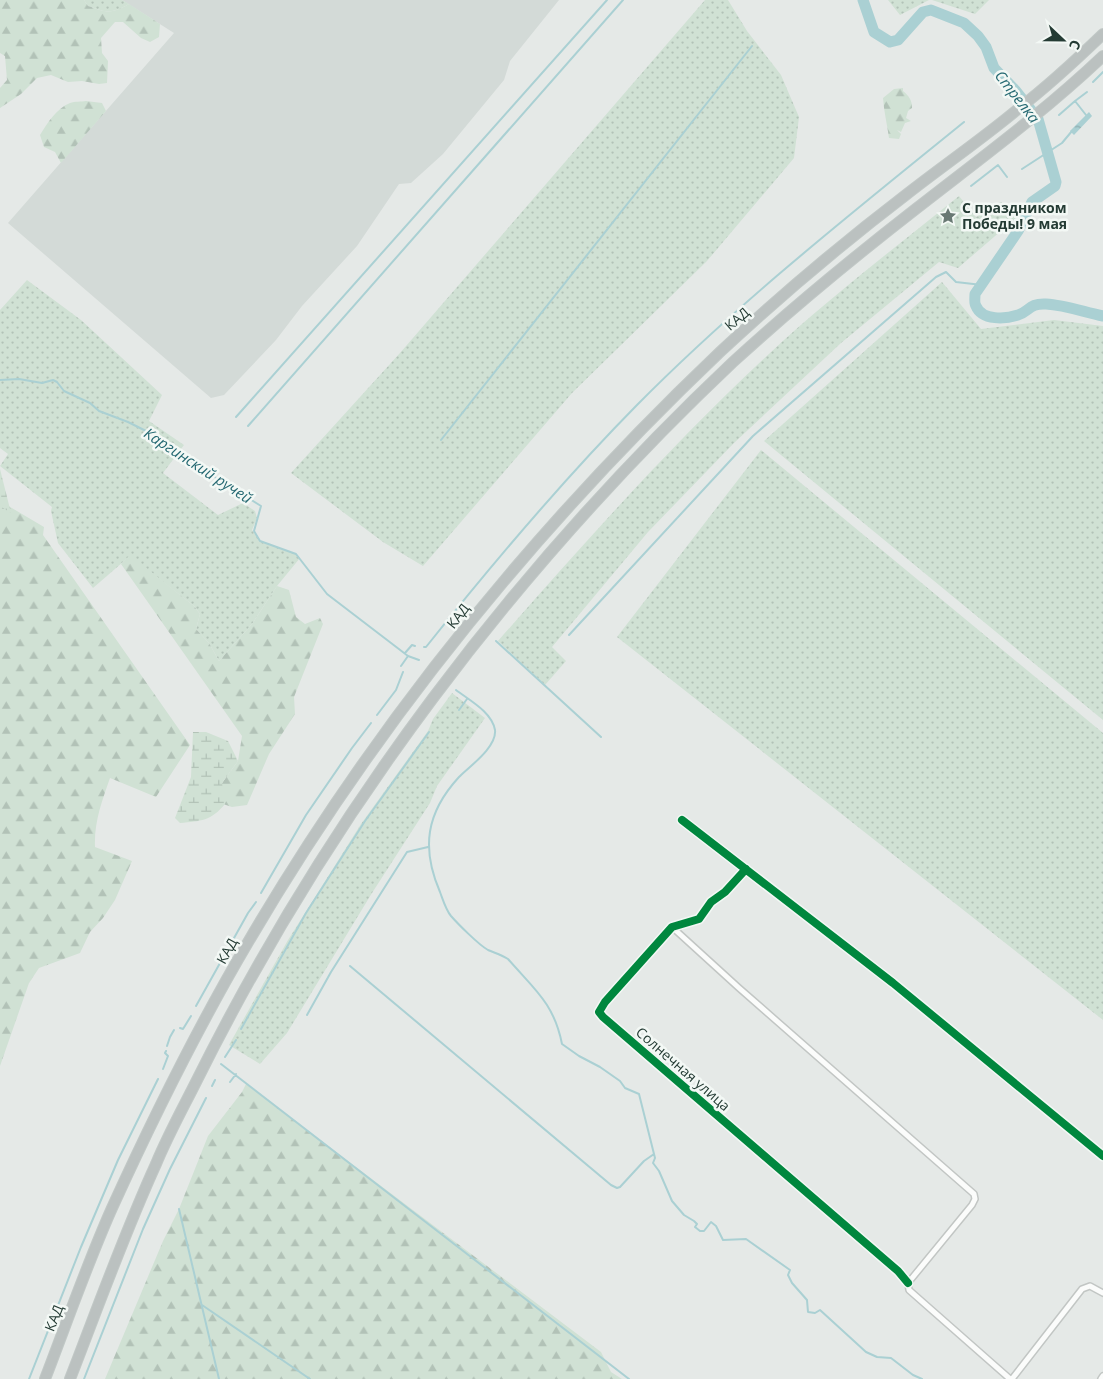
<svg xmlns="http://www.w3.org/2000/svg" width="1103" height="1379" font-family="'Open Sans',sans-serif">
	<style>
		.built { fill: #d3dad7 }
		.grass { fill: url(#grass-dots) }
		.forest { fill: url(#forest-firs) }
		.wetland { fill: url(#wetland-marsh) }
		.water { fill: url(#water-ripples) }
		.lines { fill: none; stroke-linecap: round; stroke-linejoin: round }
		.stream { stroke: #aad0d3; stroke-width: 2 }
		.river { stroke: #aad0d3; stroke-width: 11 }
		.minor-casing { stroke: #c2c6c4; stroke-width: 8 }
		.motorway-casing { stroke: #c1c8c6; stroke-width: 12 }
		.minor { stroke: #fbfcfb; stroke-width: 5 }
		.motorway { stroke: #bbc1c0; stroke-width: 10 }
		.cycleway-casing { stroke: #f3f8f5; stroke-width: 11 }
		.cycleway { stroke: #00873e; stroke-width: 8 }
		.labels { text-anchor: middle; stroke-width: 5; stroke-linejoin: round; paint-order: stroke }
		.poi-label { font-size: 14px; font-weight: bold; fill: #243b34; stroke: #f3f8f5; text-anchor: start }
		.street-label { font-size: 14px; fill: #243b34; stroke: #f3f8f5 }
		.water-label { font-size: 15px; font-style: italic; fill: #246871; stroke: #f3f8f5 }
	</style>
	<defs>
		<pattern id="grass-dots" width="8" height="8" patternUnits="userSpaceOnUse" patternTransform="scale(1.25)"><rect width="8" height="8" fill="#d0e1d4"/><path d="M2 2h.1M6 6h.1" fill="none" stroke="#b2c2b7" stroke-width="1.8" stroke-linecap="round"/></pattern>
		<pattern id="forest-firs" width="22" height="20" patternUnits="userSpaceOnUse" patternTransform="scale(1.25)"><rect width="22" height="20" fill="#d0e1d4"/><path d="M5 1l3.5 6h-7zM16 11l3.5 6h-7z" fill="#b2c2b7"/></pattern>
		<pattern id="wetland-marsh" width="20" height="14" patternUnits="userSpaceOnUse" patternTransform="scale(1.25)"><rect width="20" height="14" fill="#d0e1d4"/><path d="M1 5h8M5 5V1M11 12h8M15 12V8" fill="none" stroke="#b2c2b7"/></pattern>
		<pattern id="water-ripples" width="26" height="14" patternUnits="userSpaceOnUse" patternTransform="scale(1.25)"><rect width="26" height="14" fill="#aad0d3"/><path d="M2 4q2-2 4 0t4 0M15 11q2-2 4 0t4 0" fill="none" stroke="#8aaaac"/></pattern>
	</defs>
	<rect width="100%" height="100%" fill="#e5e9e7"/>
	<path class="built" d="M122,0h437l-49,61 -6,19 -61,74 -32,29 -12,1 -42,62 -55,60 -26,34 -52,55 -13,3 -203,-175 166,-190z"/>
	<path class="grass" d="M84,0h38l7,4c-9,5 -18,10 -29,6 -5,-1 -7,-3 -12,-4z
		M705,0h23l19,31 34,44 18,42 -5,41 -87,103 -135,132 -149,173 -40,-24 -92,-69 109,-120z
		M888,0h41l-29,15z
		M932,0h57l-14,14z
		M959,196l17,21 25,-15 15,16 -58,50 -19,-6 -98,81 -107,100 -86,89 -96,115 14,14 -21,24 -47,-44c87,-99 175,-198 272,-288 60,-56 126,-106 189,-157z
		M27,280l54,40 81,75 -13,26 35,24 -21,28 55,42 25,-12 12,8 2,7 -5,12 8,11 36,13 4,4 -23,28 -25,38 -33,37 -10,-18 -13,-14 4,-15 -6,-8 -64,-50 -37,32 -35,-45 -7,-32 1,-4 -52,-41 8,-12 -8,-6v-138z
		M942,282l39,47 73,-9 49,6v394l-339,-279z
		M761,450l342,283v287l-486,-383z
		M452,693l33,25 -48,68 -7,17 -58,90 -85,140 -27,31 -31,-19 59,-105 73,-116 67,-93 5,-12z"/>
	<path class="forest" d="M0,0h84l4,6c5,1 7,3 12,4 11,4 20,-1 29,-6l31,20 -1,13 -9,5 -9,-4 -18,-16h-8l-14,16 1,15 6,8 -1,22 -8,1 -17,-3 -14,1 -17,-7 -14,3 -16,16 -21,14v-20l7,-8 -2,-24 -5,-3z
		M903,88v3c6,5 9,9 9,17l-4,3 -2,7 5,3 -6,2 -4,9 -4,-2 4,4 -2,5 -10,-1c-2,-14 -5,-26 -6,-40l11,-9z
		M86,101l16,2 4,8 -45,52 -6,-11 -11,-5 -4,-12c7,-12 17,-27 30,-32 5,-2 11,-1 16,-2z
		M0,501l44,26 -1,8 147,210 -34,52 -46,-19c-8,23 -16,44 -15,69l37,14 -17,39 -12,18 -13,14 -10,21 -41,15 -10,15 -29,83z
		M130,555l64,51 6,8 -4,15 13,14 10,18 33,-37 25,-38 12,4 7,27 9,7 15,-6 3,6 -29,73 1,17 -26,40 -22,51 -15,2 -18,-6 8,-18 16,-22 4,-25 -121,-172z
		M246,1084l355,268 10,20 11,7h-517l58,-138 16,-32 29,-73 34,-44z"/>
	<path class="wetland" d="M0,469l11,44 -11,-7z
		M193,732h13l22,9 10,20 -16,22 3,21c-14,17 -24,17 -45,19l-5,-5 16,-41z"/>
	<path class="water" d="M1089,112l3,4 -18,19 -4,-4z"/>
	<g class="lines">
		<path class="stream" d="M1093,82l10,-10
			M1059,115l16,-14
			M1086,115l-11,-14 12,-9
			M1022,169l40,-26 10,-12
			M971,186l27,-21 9,12
			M0,380l19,-1 23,4 11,-3 4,2 7,9 26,12 9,8 29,11 20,10 17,14 96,60 -7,25 6,10 36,13 31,40 81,62 11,4
			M236,417l371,-417
			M248,426l375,-426
			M441,440l311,-394
			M569,635l184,-199 183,-159 10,-5 10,10 26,3
			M496,641l105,96
			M424,647h2c67,-84 136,-166 211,-242 102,-103 215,-192 327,-283
			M405,653l7,-8 3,1
			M401,666l7,-10
			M456,690c13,10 36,22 39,40 2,17 -25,36 -36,47 -33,36 -38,71 -19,115 3,8 6,18 11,24 7,8 28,29 37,34 7,3 14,5 20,9 26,30 46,44 54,85l17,12 21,11 20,14 5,7 14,6 16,64 -2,5 6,8 13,30 12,14 10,6 3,3 -2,3 5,4h4l7,-9 5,4 7,14 23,-1 44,31 -2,5 4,8 15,17 1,12 7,1 5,-3 46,42 11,5 14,1 22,17 9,4
			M459,710l8,-11
			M377,715l19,-25 7,-18
			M261,893l45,-78 46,-67 19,-25
			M350,966l261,219 6,3 3,-1 24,-26 10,-7
			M196,1006l52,-93 8,-11
			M307,1015l24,-43 76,-120 21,-5
			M180,1028l3,1 8,-13
			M241,1029l65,-116 59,-92 64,-89
			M167,1046l3,-9 4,-7
			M225,1057l11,-17
			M221,1064l408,315
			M163,1069l5,-13 -3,-3 1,-2
			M230,1082l6,-8
			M212,1086l3,-6
			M179,1209l40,170
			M202,1305l108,74
			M29,1379l52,-132 37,-87 40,-81
			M84,1379l59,-150 27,-60 36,-71"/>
		<path class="river" d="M863,0l11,32 16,10 8,-2 25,-28 8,-2 33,13 14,13 8,11 8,21 21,22 23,29 18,63 -1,4 -23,16 -14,29 -43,63c0,4 -1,9 1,12 6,15 30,13 42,9 11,-3 11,-12 28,-11 19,1 38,8 57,12"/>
		<g class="minor-casing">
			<path id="minor" d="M682,820l211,163 210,173
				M746,869l-21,23 -14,10 -12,17 -27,8 -67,75 -6,10 4,5 295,254 10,12
				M672,927l67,61 235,206 1,5 -3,6 -64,78
				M908,1283l1,7 101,89
				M1012,1379l70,-90 8,-3 13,7
				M1101,1379l2,-3"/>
		</g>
		<g class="motorway-casing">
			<path id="motorway" d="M45,1379c22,-57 42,-115 67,-171 41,-90 85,-179 135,-264 128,-219 290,-418 473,-592 59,-55 123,-109 187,-158 37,-29 75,-55 111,-85 30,-23 58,-49 85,-75
				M70,1379c28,-72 54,-145 86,-215 12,-29 27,-56 41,-84 134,-269 318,-512 536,-718 59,-54 121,-105 184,-154 64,-50 127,-96 186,-152"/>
		</g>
		<use href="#minor" class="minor"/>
		<use href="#motorway" class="motorway"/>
		<g class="cycleway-casing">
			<path id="cycleway" d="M682,820l211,163 210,173
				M746,869l-21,23 -14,10 -12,17 -27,8 -67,75 -6,10 4,5 295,254 10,12"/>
		</g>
		<use href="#cycleway" class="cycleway"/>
	</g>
	<defs>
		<g id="sight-bare" transform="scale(1.35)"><path d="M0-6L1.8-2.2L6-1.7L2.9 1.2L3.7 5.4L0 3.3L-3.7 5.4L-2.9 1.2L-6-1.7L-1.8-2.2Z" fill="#687873" stroke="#f3f8f5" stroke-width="2.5" paint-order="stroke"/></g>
	</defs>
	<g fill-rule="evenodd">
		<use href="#sight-bare" x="948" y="216"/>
	</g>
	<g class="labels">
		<g class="poi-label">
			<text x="962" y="213">С праздником<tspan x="962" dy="16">Победы! 9 мая</tspan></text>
		</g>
		<g class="street-label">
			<text transform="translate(737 319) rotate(-41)" y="5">КАД</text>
			<text transform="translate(458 616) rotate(-52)" y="5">КАД</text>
			<text transform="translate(227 951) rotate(-61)" y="5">КАД</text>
			<text transform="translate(683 1069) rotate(41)" y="5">Солнечная улица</text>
			<text transform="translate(54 1318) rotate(-68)" y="5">КАД</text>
		</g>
		<g class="water-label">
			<text transform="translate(1017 97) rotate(52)" y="5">Стрелка</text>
			<text transform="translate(198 466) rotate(33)" y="5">Каргинский ручей</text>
		</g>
	</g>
	<g transform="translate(1063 40) rotate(112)" stroke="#f3f8f5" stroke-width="4" paint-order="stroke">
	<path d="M0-4L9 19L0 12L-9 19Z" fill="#243b34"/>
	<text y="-8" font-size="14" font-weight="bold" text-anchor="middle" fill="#243b34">С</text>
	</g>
</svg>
